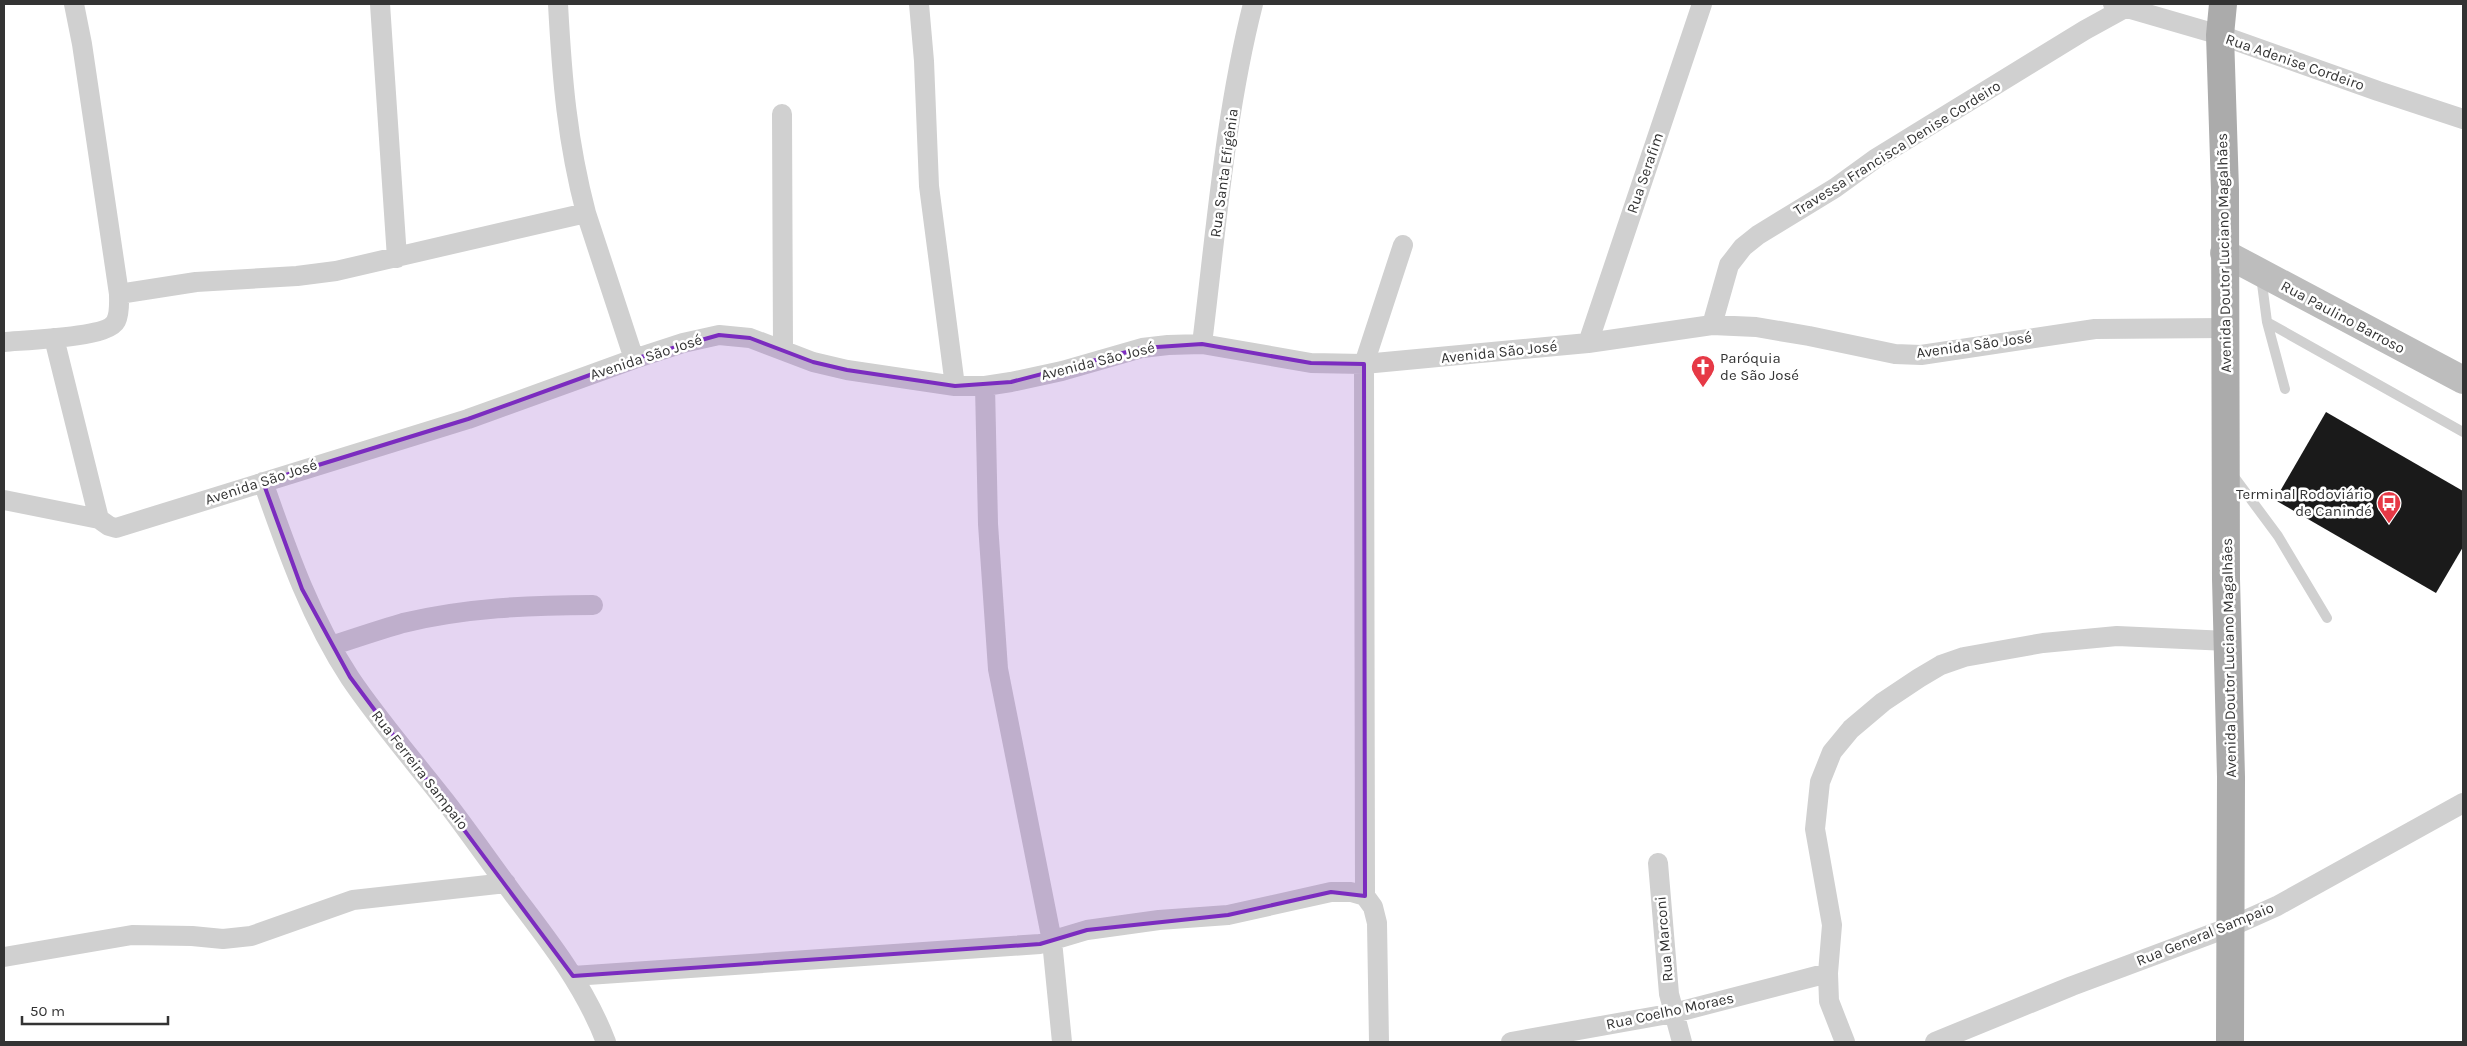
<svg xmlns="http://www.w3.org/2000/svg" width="2467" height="1046" font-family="Karla,sans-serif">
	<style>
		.building { fill: #1a1a1a }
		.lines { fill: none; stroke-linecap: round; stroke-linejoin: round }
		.lane { stroke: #d0d0d0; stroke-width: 10 }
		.street { stroke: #d0d0d0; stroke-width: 20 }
		.secondary { stroke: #bdbdbd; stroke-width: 28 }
		.primary { stroke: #ababab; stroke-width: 28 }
		.marked { fill: #7b2cbf; fill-opacity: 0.2; stroke: #7b2cbf; stroke-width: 4; stroke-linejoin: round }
		.labels { text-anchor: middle; stroke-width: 5; stroke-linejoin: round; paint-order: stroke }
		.street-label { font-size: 15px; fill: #333; stroke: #fff }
		.poi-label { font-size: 15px; fill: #333; stroke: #fff; text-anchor: start }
	</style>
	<rect width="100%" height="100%" fill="#fff"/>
	<path class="building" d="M2326,412l137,79v56l-27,46 -161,-93z"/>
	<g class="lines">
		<path class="lane" d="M2261,276l6,46 196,110
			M2267,322l18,67
			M2232,474l46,62 49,82"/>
		<path class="street" d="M74,4l8,40 37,250
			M380,4l17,254
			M558,4c4,74 9,137 28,209
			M919,4l5,57 5,125 26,200
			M2113,4l107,31 158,56 85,28
			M782,114l1,236
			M1712,325l17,-60 14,-18 15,-12 77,-47 40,-29 210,-129 40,-22
			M54,338l45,181 10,7 7,2 352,-109 166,-60 49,-16 36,-8 31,3 63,24 34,8 108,16h30l26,-4 51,-11 80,-23 26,-3 34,-1 109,19 53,1 224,-21 124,-18 44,2 53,9 86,18 26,1 174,-26 130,-1
			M4,342c20,-2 104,-4 112,-21 4,-8 3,-19 3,-27l77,-12 101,-6 39,-5 250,-58 48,146
			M1588,343l114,-339
			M1202,344c14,-113 23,-230 51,-340
			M985,386l3,138 10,145 54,272 10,101
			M263,482c24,68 47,135 87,196 29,43 63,82 95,123 24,31 46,63 69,94 36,47 71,92 92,147
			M4,500l95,19
			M331,646c24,-8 48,-16 72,-23 62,-15 126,-18 190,-18
			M1658,863l11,131 13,48
			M1365,896l-1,-532 39,-119
			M4,957l128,-22 60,1 31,3 28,-3 102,-36 153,-17
			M573,976l467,-32 47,-14 72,-10 69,-5 103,-23h20l14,4 8,11 4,16 2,119
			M1511,1042l163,-29 154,-40
			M1845,1042l-16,-41 -1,-28 4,-48 -17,-96 5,-47 12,-30 19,-23 32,-27 36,-24 22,-13 23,-8 79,-14 74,-7 111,5
			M1935,1042l137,-56 158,-59 47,-21 186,-103"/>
		<path class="secondary" d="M2224,253l239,127"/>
		<path class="primary" d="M2223,4l-3,31 5,155 1,389 5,198 -1,265"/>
	</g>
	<path class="marked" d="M719,335l31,3 63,24 34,8 108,16 56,-4 131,-34 60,-4 109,19 53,1 1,532 -34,-4 -103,23 -141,15 -47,14 -467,32 -223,-299 -48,-88 -39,-107 205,-63 166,-60z"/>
	<defs>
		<g id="church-pin" transform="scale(1.25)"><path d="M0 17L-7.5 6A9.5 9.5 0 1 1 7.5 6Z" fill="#e63946" stroke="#fff"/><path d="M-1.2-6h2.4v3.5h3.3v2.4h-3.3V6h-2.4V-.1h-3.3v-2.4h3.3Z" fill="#fff"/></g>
		<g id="bus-pin" transform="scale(1.25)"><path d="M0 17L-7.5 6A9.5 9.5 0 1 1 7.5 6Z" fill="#e63946" stroke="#fff"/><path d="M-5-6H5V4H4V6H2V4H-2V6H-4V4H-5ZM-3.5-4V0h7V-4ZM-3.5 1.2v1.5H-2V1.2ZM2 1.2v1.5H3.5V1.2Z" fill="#fff"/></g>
	</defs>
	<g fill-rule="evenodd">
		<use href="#church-pin" x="1703" y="367"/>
		<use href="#bus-pin" x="2389" y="503"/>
	</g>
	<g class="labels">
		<g class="street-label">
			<text transform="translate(2295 62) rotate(19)" y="5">Rua Adenise Cordeiro</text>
			<text transform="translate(1897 148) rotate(-32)" y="5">Travessa Francisca Denise Cordeiro</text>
			<text transform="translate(1224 173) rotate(-82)" y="5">Rua Santa Efigênia</text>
			<text transform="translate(1645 173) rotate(-71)" y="5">Rua Serafim</text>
			<text transform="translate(2224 253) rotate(-91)" y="5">Avenida Doutor Luciano Magalhães</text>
			<text transform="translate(2343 317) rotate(28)" y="5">Rua Paulino Barroso</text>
			<text transform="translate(1974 345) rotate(-8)" y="5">Avenida São José</text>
			<text transform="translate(1499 352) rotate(-6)" y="5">Avenida São José</text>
			<text transform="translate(646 357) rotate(-18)" y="5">Avenida São José</text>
			<text transform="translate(1098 361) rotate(-14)" y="5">Avenida São José</text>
			<text transform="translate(261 482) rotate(-18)" y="5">Avenida São José</text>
			<text transform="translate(2229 658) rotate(-91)" y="5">Avenida Doutor Luciano Magalhães</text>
			<text transform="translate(420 770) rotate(52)" y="5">Rua Ferreira Sampaio</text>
			<text transform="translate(2205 934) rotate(-22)" y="5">Rua General Sampaio</text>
			<text transform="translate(1664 939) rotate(-95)" y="5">Rua Marconi</text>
			<text transform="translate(1670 1011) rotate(-12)" y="5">Rua Coelho Moraes</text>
		</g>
		<g class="poi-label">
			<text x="1720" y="363">Paróquia<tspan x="1720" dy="17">de São José</tspan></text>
			<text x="2372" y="499" text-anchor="end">Terminal Rodoviário<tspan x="2372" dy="17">de Canindé</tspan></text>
		</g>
	</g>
	<rect width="2467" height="1046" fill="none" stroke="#333333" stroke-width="10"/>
	<path d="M22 1016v8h146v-8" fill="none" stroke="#333333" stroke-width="2.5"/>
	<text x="30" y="1016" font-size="15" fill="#333333" stroke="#ffffff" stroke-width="4" paint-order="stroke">50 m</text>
</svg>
